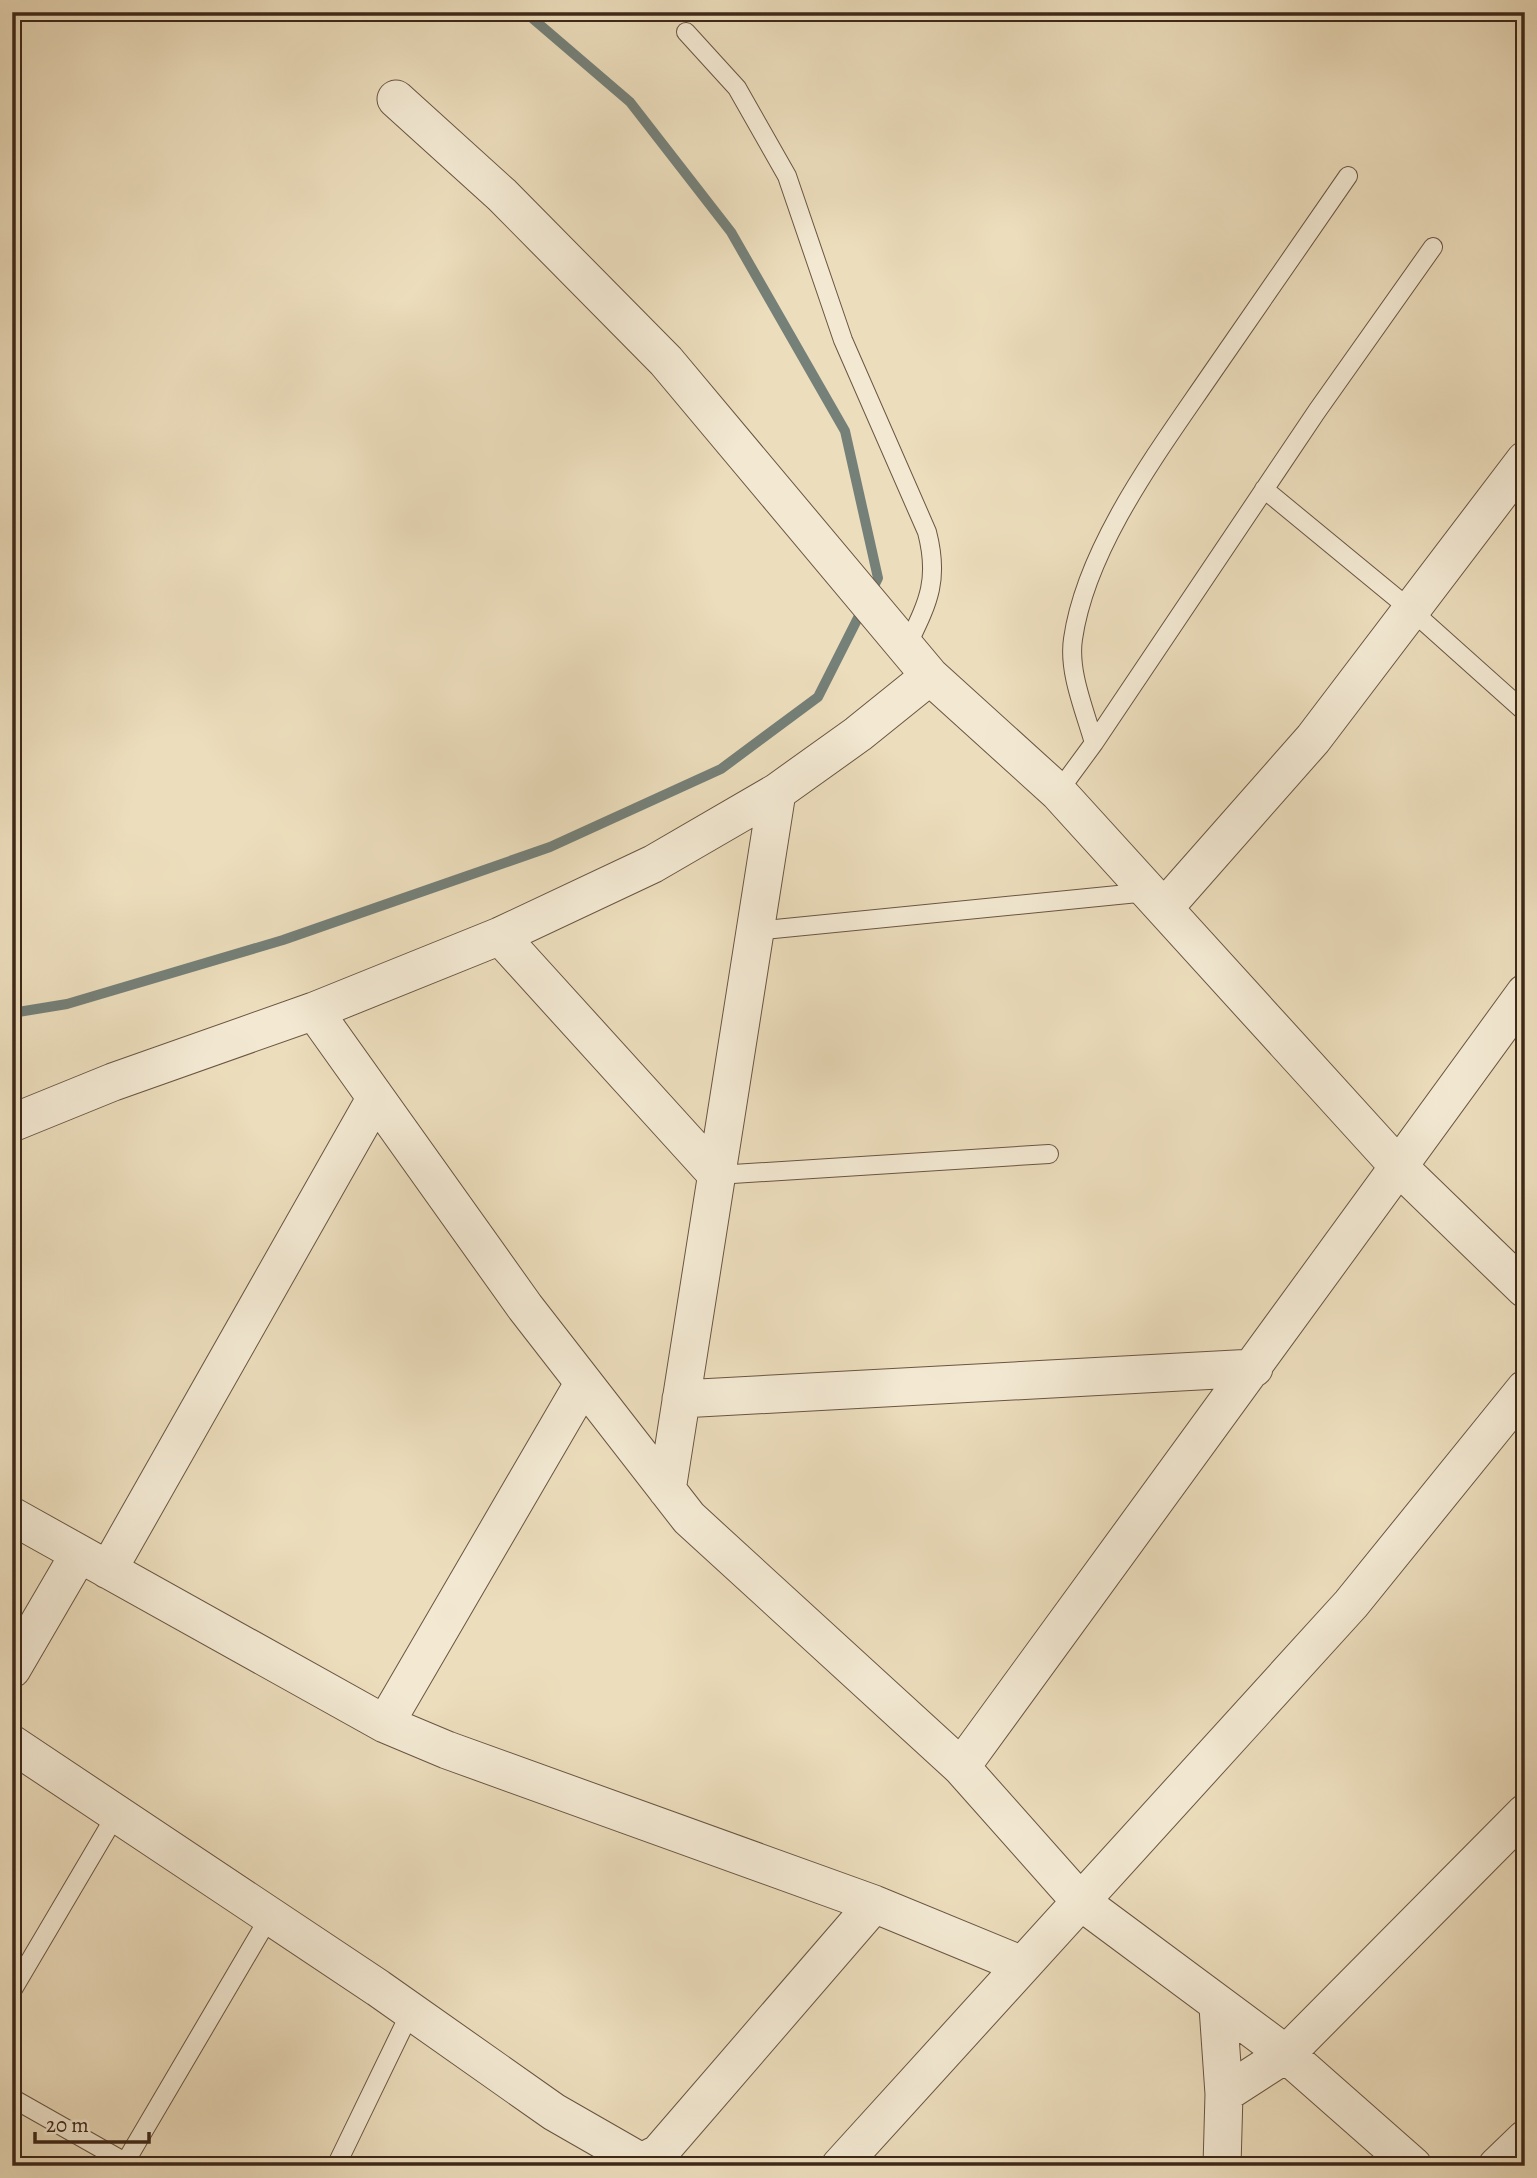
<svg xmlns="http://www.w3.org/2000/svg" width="1537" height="2178" font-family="Alegreya,serif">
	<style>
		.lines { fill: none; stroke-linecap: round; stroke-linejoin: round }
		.stream { stroke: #758078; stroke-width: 10 }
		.service-casing { stroke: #6a5542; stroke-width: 20 }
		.minor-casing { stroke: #6a5542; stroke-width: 39 }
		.service { stroke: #f3e9d3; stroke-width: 18 }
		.minor { stroke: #f3e9d3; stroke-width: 37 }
	</style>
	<rect width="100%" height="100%" fill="#ecddbc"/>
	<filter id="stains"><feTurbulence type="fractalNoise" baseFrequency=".00286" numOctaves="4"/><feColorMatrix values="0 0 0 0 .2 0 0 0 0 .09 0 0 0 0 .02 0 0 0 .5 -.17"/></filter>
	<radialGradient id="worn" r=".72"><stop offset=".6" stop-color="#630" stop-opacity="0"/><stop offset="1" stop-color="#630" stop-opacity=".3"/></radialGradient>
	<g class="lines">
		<path class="stream" d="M525,12l105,90 101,130 114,199 33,147 -8,16
			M12,1013l55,-9 216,-64 267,-93 171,-78 97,-72 45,-89"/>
		<g class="service-casing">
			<path id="service" d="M686,32l51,56 50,88 56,164 84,192c13,50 0,72 -21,116
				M1264,489l147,121 114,102
				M1094,743c-9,-32 -26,-71 -21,-104 13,-91 84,-186 136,-262 46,-67 92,-134 139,-201
				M1058,792l36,-49 223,-332 116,-164
				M755,931l393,-39
				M717,1175l332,-21
				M12,1991l105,-178
				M12,2098l113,64
				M123,2166l147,-250
				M336,2166l75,-155"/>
		</g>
		<g class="minor-casing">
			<path id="minor" d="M396,99l106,96 164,166 264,315
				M1165,907l148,-168 212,-279
				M500,936l217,239
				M314,1011l211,296 164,211 272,249 119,134 206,153 127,112
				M12,1123l101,-41 201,-71 186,-75 153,-72 124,-72 81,-58 72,-58 128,116 341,375 126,122
				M681,1399l573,-31
				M667,1490l110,-698
				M12,1516l373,208 62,26 427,154 148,61
				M108,1570l267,-471
				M12,1669l67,-115
				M385,1724l198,-340
				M12,1744l366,244 176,124 82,47 10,1 13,-7 215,-249
				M961,1767l564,-774
				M1218,2007l6,87 -2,72
				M1224,2094l62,-40 239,-241
				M840,2166l511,-562 174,-215
				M1497,2166l28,-27"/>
		</g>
		<use href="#service" class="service"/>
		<use href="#minor" class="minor"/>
	</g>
	<rect width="1537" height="2178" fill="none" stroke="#ecddbc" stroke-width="42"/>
	<rect x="14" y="14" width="1509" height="2150" fill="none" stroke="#3e2819" stroke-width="3.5"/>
	<rect x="21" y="21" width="1495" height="2136" fill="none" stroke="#3e2819" stroke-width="2"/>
	<path d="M35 2132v10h114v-10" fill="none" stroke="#3e2819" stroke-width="3.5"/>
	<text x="46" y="2132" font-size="21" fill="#3e2819" stroke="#f3e9d3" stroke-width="5" paint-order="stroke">20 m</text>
	<rect width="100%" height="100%" filter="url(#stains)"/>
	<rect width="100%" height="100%" fill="url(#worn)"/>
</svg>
